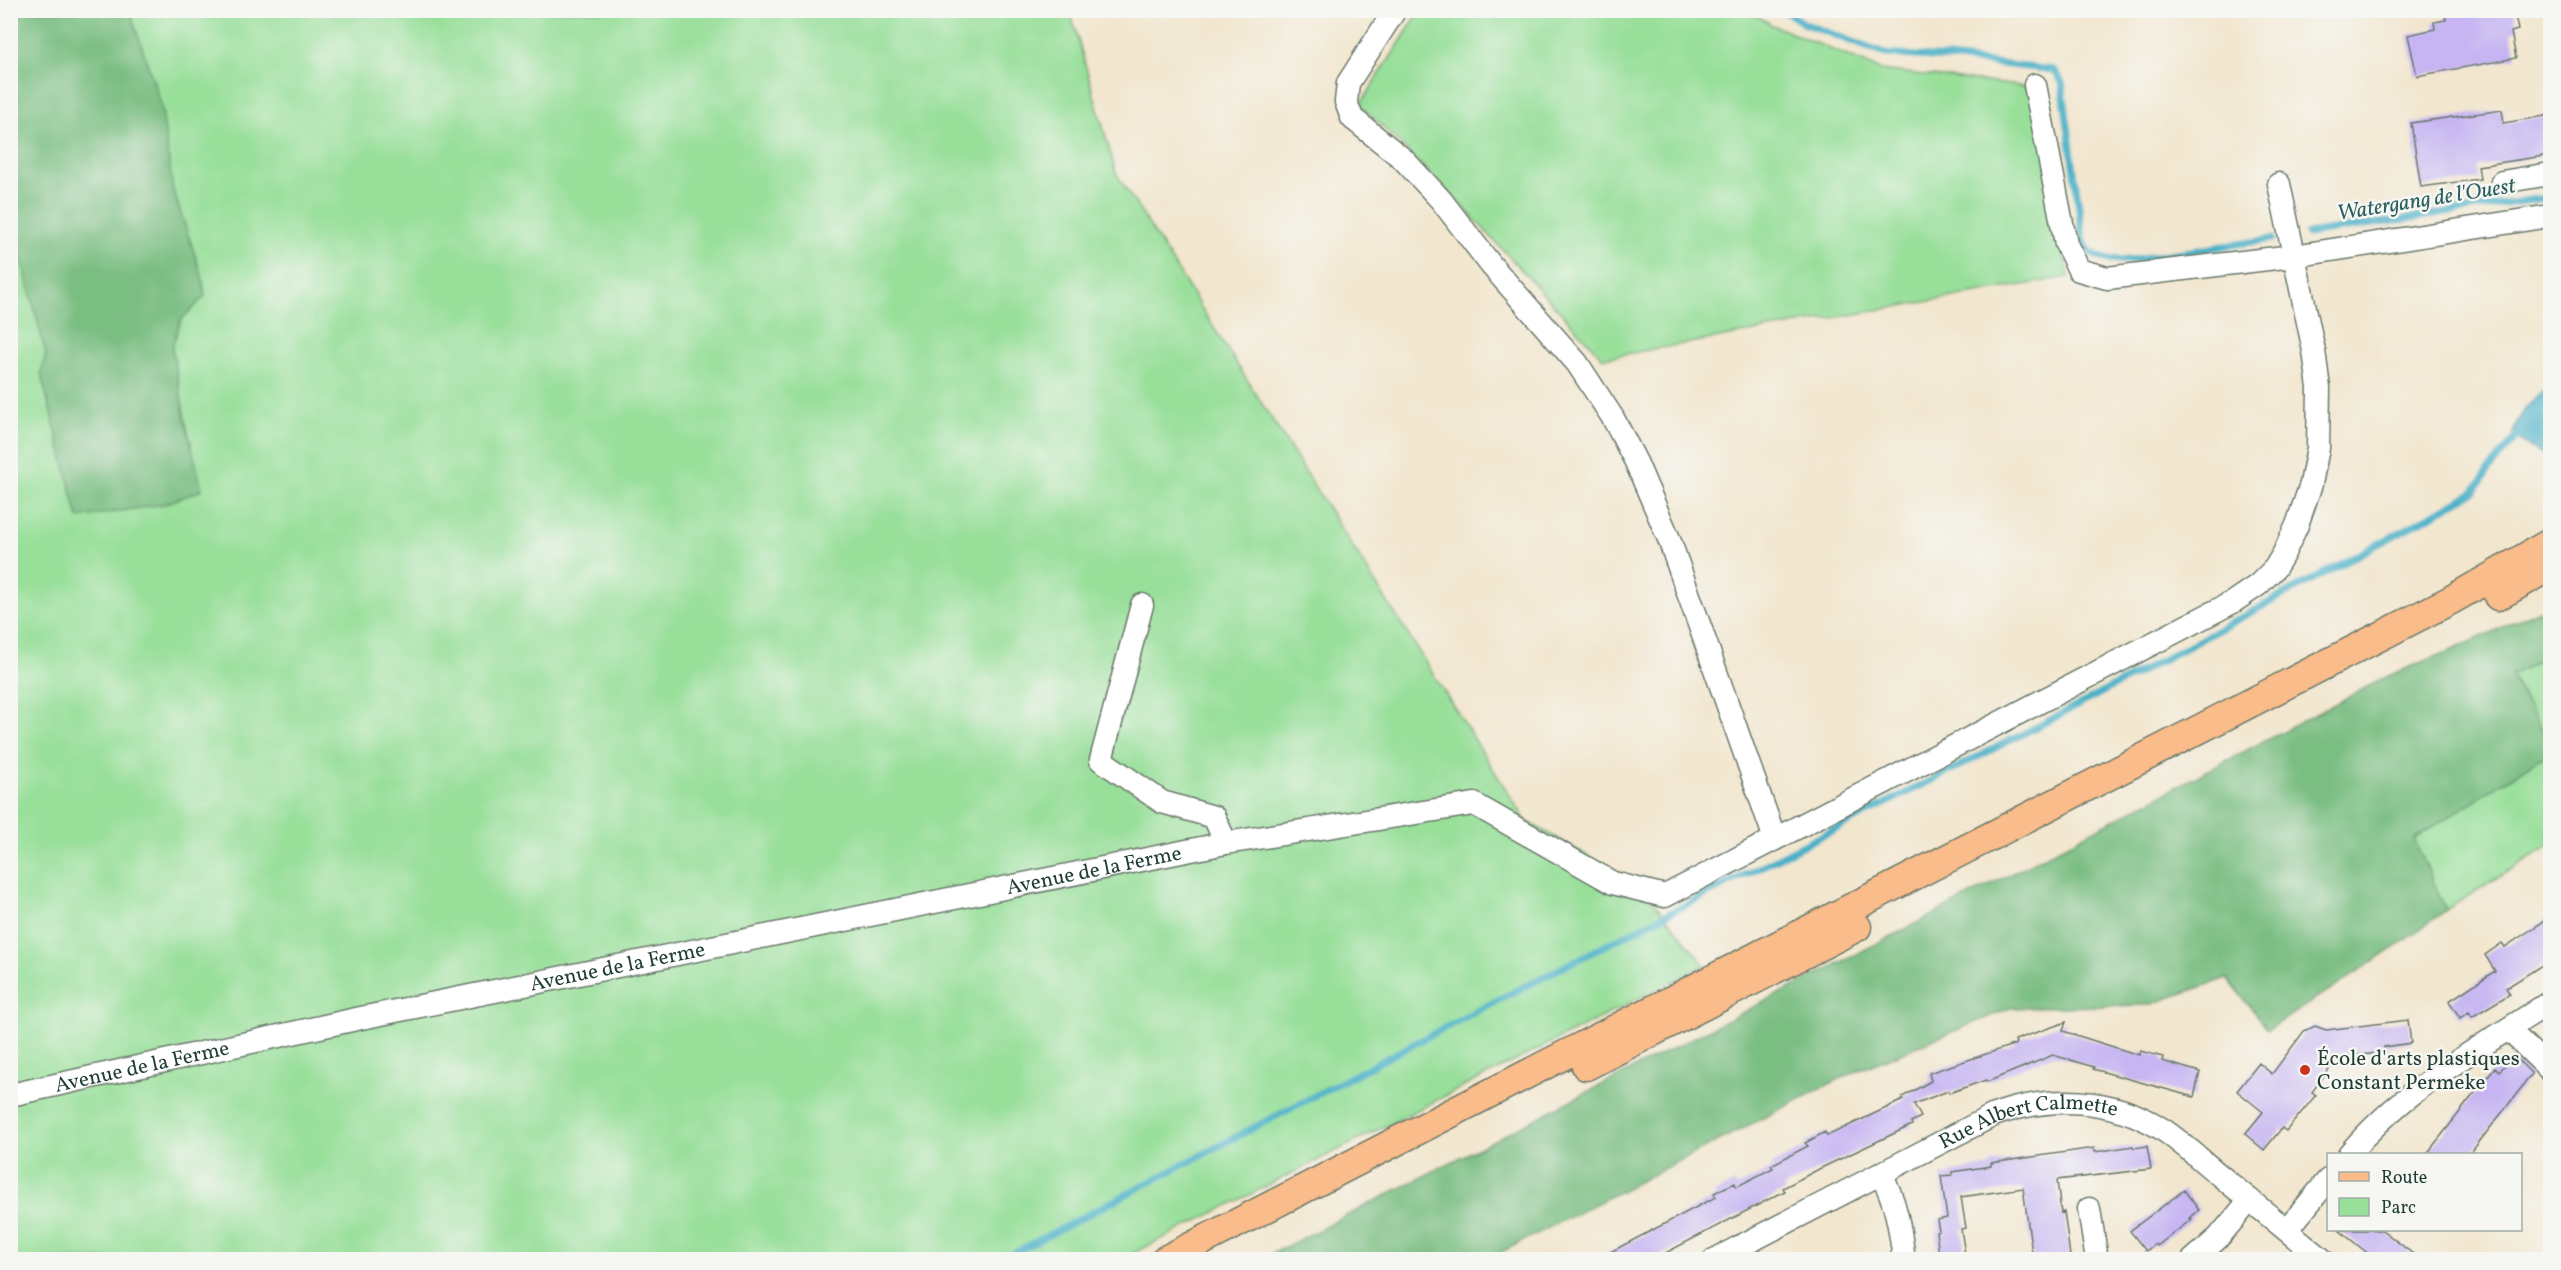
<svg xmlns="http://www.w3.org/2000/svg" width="2561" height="1270" font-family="Vollkorn,serif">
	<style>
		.green { fill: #98df9a; stroke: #5c8e67; stroke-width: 1.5 }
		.forest { fill: #7abe82; stroke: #4c7e5b; stroke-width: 1.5 }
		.water { fill: #49b0c8; stroke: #34767e; stroke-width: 1.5 }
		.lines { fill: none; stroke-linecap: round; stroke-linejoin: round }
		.stream { stroke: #49b0c8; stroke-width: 7 }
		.building { fill: #c6b5f2 }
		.minor-casing { stroke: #69786a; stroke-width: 25 }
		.major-casing { stroke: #69786a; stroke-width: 31 }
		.minor { stroke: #fff; stroke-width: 22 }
		.major { stroke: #f9bc8a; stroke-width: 28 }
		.poi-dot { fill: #c8321e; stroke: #f6f6f2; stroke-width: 2 }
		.labels { text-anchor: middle; stroke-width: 5; stroke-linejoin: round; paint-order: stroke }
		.street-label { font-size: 21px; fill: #1f3d34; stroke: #f6f6f2 }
		.poi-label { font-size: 21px; fill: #1f3d34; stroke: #f6f6f2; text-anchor: start }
		.water-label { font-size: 22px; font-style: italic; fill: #2c6060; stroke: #f6f6f2 }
	</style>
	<rect width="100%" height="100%" fill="#f6f6f2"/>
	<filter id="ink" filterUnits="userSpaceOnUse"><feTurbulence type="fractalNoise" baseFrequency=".0167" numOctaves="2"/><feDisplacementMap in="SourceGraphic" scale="12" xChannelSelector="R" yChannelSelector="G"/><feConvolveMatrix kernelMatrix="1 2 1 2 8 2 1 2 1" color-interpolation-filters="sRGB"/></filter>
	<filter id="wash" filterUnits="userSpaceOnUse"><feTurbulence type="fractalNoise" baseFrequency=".008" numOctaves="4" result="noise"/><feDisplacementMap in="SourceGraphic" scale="24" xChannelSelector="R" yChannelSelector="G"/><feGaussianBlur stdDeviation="1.35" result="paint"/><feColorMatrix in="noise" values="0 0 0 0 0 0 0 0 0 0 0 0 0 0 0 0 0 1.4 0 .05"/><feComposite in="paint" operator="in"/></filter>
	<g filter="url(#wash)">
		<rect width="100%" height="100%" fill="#f2e6ce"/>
		<path class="green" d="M10,11h1060l46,162 410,648 114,64 65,80 -583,294h-1111z
			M1420,11h330l22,14 109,45 156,18 31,189 -465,81 -150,-162 -93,-91z
			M2550,655v89l-39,-69z
			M2550,752v93l-104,65 -32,-71z"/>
		<path class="forest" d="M10,11h120l31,93 12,86 29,86 3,20 -24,24 -9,27 13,72 17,71 -38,14 -86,14 -37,-144 5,-20 -35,-136z
			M2550,605v50l-39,20 39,69v8l-136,87 32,71 -49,36 -129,84 -41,-52 -78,27 -139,3 -165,68 -357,183h-226l657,-337 469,-246 67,-27z"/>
		<path class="water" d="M2550,386v70l-1,1 -18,-8 -18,-15c3,-18 22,-38 37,-48z"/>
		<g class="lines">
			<path class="stream" d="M1783,10l22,14 80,30 63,4 106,12 8,12 21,156c5,23 28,22 47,22l142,-21
				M2307,234l243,-37
				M1001,1260l495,-259 564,-286 413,-222 21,-30 27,-31"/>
		</g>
		<g id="blocks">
			<path class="building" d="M2444,10h70l4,20 -7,2 5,26 -99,18 -9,-41 27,-6 -1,-7 12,-2z
				M2502,110l2,13 46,-8v40l-72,11 2,13 -59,8 -10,-64z
				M2550,917v43l-44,28 4,6 -38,23 -3,-5 -9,6 -11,-17 46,-30 -10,-16 17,-12 3,4z
				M2408,1020l3,23 -27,4 1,5 -48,6 -25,34 4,3 -30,36 -4,-3 -18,22 -19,-16 18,-22 -26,-21 22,-28 13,11 32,-43 11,-5 11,4z
				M2066,1022l-3,9 76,24 1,-4 23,6 -1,4 38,11 -6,25 -101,-28 1,-2 -41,-12 -66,27 -1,-2 -37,13 -1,-2 -34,13 7,13 -10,5 1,3 -93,44 -36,19 2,3 -133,69h-57l121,-63 -2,-4 10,-5 11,-5 1,4 37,-19 -2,-3 37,-19 -3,-3 20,-11 2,4 76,-36 -1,-3 29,-16 -2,-8 87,-29 -1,-4z
				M2515,1057l17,17 -63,81h-43l69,-88 4,4z
				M2133,1146l1,2 13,-2 4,23 -94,11 4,33 3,-1 3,21 3,23h-2v4h-35l-10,-72 -62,9 5,31 -5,1 5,31h-26l-4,-28 3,-1 -2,-11 10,-2 -6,-42 11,-1v-3l39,-6v-3l103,-15 1,4z
				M2184,1190l15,20 -9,8 2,1 -35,27 -2,-2 -9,7 -16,-20z
				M2339,1230h43l39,30h-45z"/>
		</g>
	</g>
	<g filter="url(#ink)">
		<use href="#blocks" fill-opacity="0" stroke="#69786a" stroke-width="1.5"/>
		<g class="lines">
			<g class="minor-casing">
				<g id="minor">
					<path d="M1395,10l-47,73 -2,19 6,16 51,41 38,41 50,65 86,98 36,55 23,44 33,77 106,300"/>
					<path d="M2035,85l31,159 13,26 28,8 186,-22 257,-40"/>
					<path d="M2502,182l48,-8"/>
					<path d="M1142,605l-41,155 61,42 52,15 12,26"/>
					<path d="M2509,1030l41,40"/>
					<path id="s1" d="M10,1095l351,-77 865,-175 248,-39 139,79 52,13 568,-294 25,-17 17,-17 9,-15 13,-28 14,-41 7,-36 1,-60 -5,-37 -35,-167"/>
					<path d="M2349,1154c56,-67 130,-105 201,-152"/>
					<path d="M1881,1174c15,27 19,54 23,86"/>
					<path d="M2089,1209l8,51"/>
					<path d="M2287,1230l41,-50"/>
					<path id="s2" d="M1714,1260l280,-145c56,-20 117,-18 168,14 21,14 41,33 61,49 33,27 66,54 100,82"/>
					<path d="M2193,1260l25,-22 32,-38"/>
				</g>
			</g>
			<g class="major-casing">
				<path id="major" d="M2498,596l52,-29
					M1586,1066l271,-139
					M1165,1260l1286,-660 99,-57"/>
			</g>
			<use href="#minor" class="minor"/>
			<use href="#major" class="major"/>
		</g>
	</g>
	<circle class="poi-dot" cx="2305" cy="1070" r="6"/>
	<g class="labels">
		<g class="street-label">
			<text dy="7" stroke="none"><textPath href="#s1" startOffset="1107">Avenue de la Ferme</textPath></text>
			<text dy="7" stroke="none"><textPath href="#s1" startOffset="621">Avenue de la Ferme</textPath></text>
			<text dy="7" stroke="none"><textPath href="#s1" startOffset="135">Avenue de la Ferme</textPath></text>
			<text dy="7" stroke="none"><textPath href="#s2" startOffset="348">Rue Albert Calmette</textPath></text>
		</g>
		<g class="poi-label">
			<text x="2317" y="1065">École d'arts plastiques<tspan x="2317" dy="24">Constant Permeke</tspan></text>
		</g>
		<g class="water-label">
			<text transform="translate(2426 198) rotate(-9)" y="8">Watergang de l'Ouest</text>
		</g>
	</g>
	<rect width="2561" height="1270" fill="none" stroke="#f6f6f2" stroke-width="36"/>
	<rect x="2327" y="1153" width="195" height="78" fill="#f6f6f2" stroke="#a0aca6" stroke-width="1.5"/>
	<rect x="2339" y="1172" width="30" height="9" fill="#f9bc8a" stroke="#a0aca6" stroke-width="1.5"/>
	<text x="2381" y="1183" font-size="18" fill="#1f3d34">Route</text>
	<rect x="2339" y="1198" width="30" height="18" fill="#98df9a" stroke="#a0aca6" stroke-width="1.5"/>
	<text x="2381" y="1213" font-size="18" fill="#1f3d34">Parc</text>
</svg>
